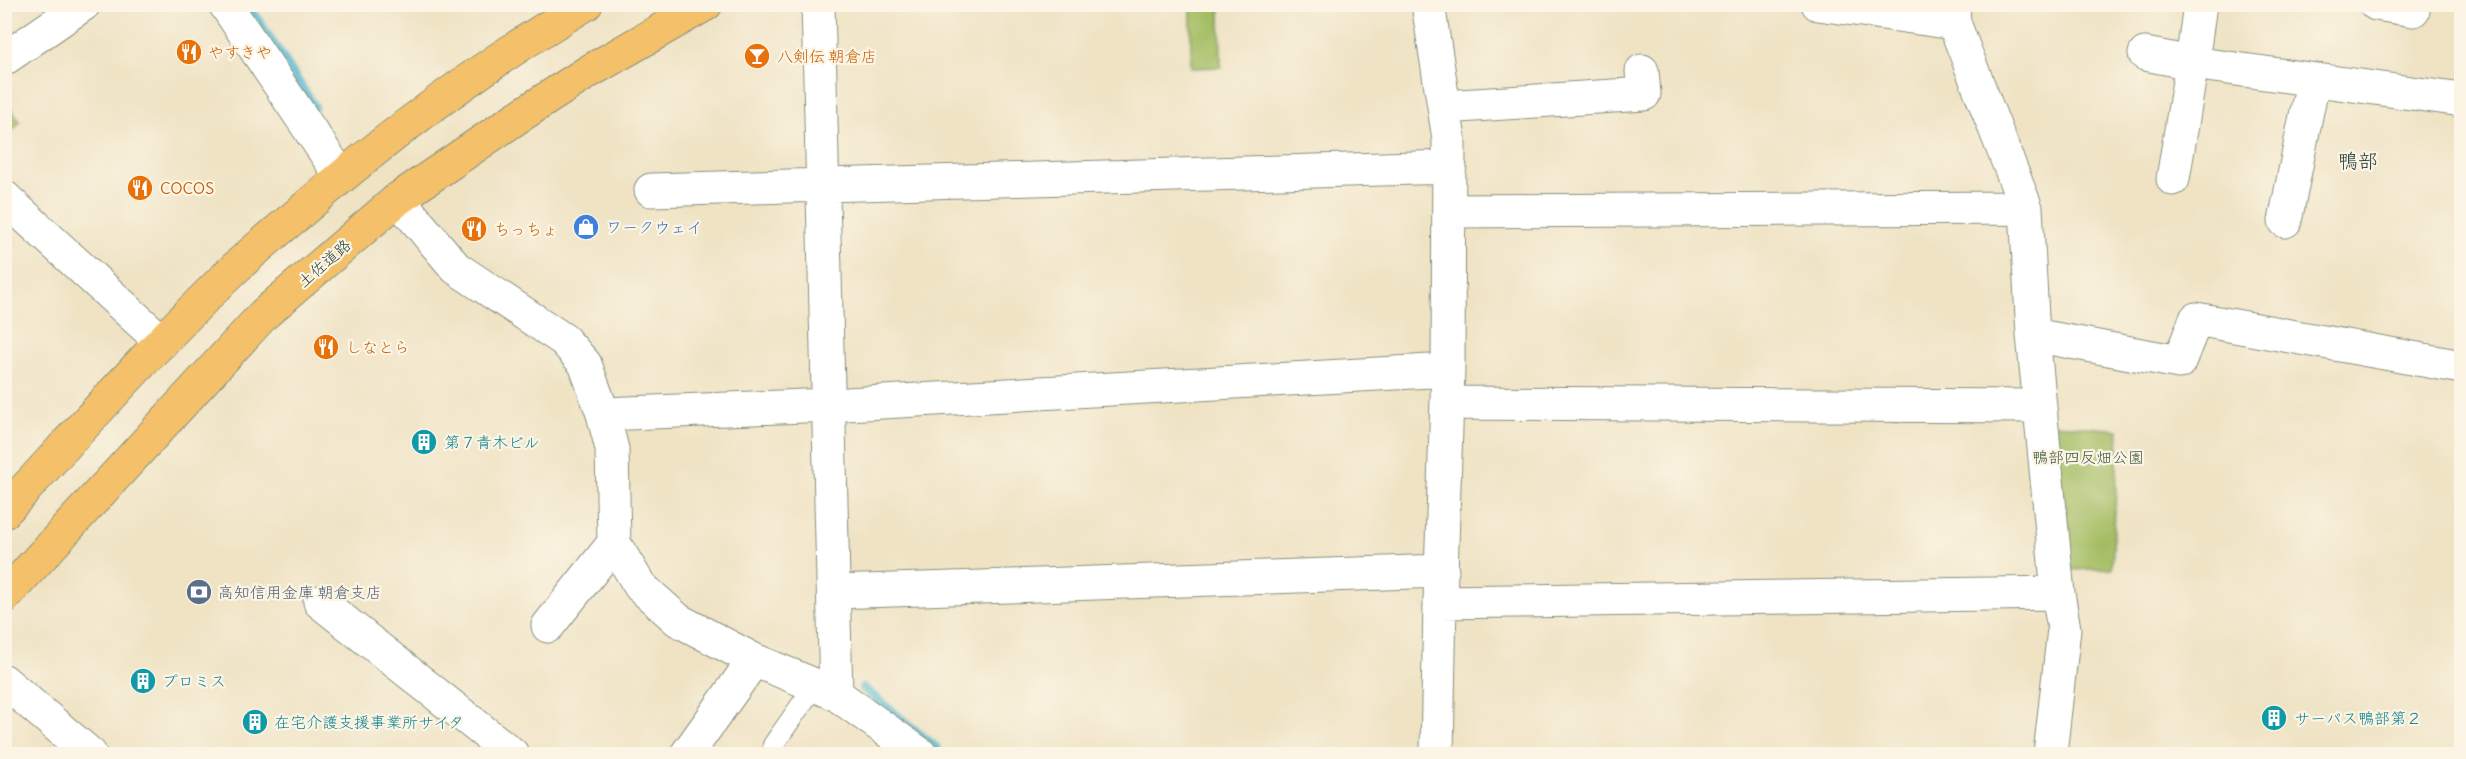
<svg xmlns="http://www.w3.org/2000/svg" width="2466" height="759" font-family="Delius,'Klee One',sans-serif">
	<style>
		.green { fill: #a4bd63; stroke: #627d4c; stroke-width: 1.5 }
		.lines { fill: none; stroke-linecap: round; stroke-linejoin: round }
		.stream { stroke: #4fb4ce; stroke-width: 10 }
		.service-casing { stroke: #87907c; stroke-width: 22 }
		.minor-casing { stroke: #87907c; stroke-width: 35 }
		.tertiary-casing { stroke: #87907c; stroke-width: 35 }
		.trunk-casing { stroke: #87907c; stroke-width: 35 }
		.service { stroke: #fff; stroke-width: 20 }
		.minor { stroke: #fff; stroke-width: 33 }
		.tertiary { stroke: #fff; stroke-width: 33 }
		.trunk { stroke: #f4c16a; stroke-width: 33 }
		.labels { text-anchor: middle; stroke-width: 4.5; stroke-linejoin: round; paint-order: stroke }
		.food-label { font-size: 16px; fill: #c56008; stroke: #fcf5e5; text-anchor: start }
		.shop-label { font-size: 16px; fill: #366cbe; stroke: #fcf5e5; text-anchor: start }
		.street-label { font-size: 16px; fill: #1f3d34; stroke: #fcf5e5 }
		.culture-label { font-size: 16px; fill: #0d838f; stroke: #fcf5e5; text-anchor: start }
		.park-label { font-size: 16px; fill: #405d40; stroke: #fcf5e5 }
		.service-label { font-size: 16px; fill: #4e5e75; stroke: #fcf5e5; text-anchor: start }
		.quarter-label { font-size: 20px; fill: #1f3d34; stroke: #fcf5e5 }
	</style>
	<rect width="100%" height="100%" fill="#fcf5e5"/>
	<filter id="ink" filterUnits="userSpaceOnUse"><feTurbulence type="fractalNoise" baseFrequency=".0167" numOctaves="2"/><feDisplacementMap in="SourceGraphic" scale="12" xChannelSelector="R" yChannelSelector="G"/><feConvolveMatrix kernelMatrix="1 2 1 2 8 2 1 2 1" color-interpolation-filters="sRGB"/></filter>
	<filter id="wash" filterUnits="userSpaceOnUse"><feTurbulence type="fractalNoise" baseFrequency=".008" numOctaves="4" result="noise"/><feDisplacementMap in="SourceGraphic" scale="24" xChannelSelector="R" yChannelSelector="G"/><feGaussianBlur stdDeviation="1.35" result="paint"/><feColorMatrix in="noise" values="0 0 0 0 0 0 0 0 0 0 0 0 0 0 0 0 0 1.4 0 .05"/><feComposite in="paint" operator="in"/></filter>
	<g filter="url(#wash)">
		<rect width="100%" height="100%" fill="#efe3c4"/>
		<path class="green" d="M1191,5h29l1,62 -30,1z
			M5,99l15,23 -15,16h-1z
			M2055,424l64,6 -7,138 -43,2z"/>
		<g class="lines">
			<path class="stream" d="M247,4l67,103
				M863,688l73,60 2,6"/>
		</g>
	</g>
	<g filter="url(#ink)">
		<g class="lines">
			<g class="service-casing">
				<path id="service" d="M773,745l42,-60"/>
			</g>
			<g class="minor-casing">
				<path id="minor" d="M225,4l116,172
					M818,4l18,690
					M1428,4l21,135 -1,231 -8,232 -3,152
					M1818,4l136,19
					M1953,4l1,19 72,185 7,127 25,258 6,36 -14,125
					M2200,4l-8,59 270,37
					M2376,4l37,6 1,-6
					M2145,54l47,9 -19,116
					M4,59l80,-55
					M1444,107l200,-13 -2,-23
					M651,190l799,-23
					M4,197l158,145
					M398,199l58,69 108,72 21,24 18,50 9,35 2,94 26,43 38,34 76,40 82,34 84,60
					M1450,211l576,-3
					M2285,221l28,-140
					M2033,335l146,27 17,-43 266,48
					M1447,403l593,3
					M603,414l226,-9 619,-35
					M834,592l608,-21
					M320,602l192,152
					M1440,602l618,-9
					M548,626l66,-83
					M687,754l67,-94"/>
			</g>
			<g class="tertiary-casing">
				<path id="tertiary" d="M4,681l86,73"/>
			</g>
			<g class="trunk-casing">
				<path id="trunk" d="M4,512c75,-81 148,-164 228,-241 20,-19 43,-38 65,-56 90,-79 186,-150 289,-211
					M4,597l260,-283 134,-115 117,-80 73,-47 118,-68"/>
			</g>
			<use href="#service" class="service"/>
			<use href="#minor" class="minor"/>
			<use href="#tertiary" class="tertiary"/>
			<use href="#trunk" class="trunk"/>
		</g>
	</g>
	<defs>
		<g id="restaurant-disc" transform="scale(1.35)"><circle r="9.5" fill="#e8710a" stroke="#fcf5e5"/><path d="M-5-6h1v4h1v-4h1v4h1v-4h1v5L-1.5 .5V6h-2V.5L-5-1ZM5-6V6H3V1.5H1.5Q1.5-4 5-6Z" fill="#fff"/></g>
		<g id="bar-disc" transform="scale(1.35)"><circle r="9.5" fill="#e8710a" stroke="#fcf5e5"/><path d="M-6-5H6L.8 .8V4.5H3.5V6h-7V4.5H-.8V.8Z" fill="#fff"/></g>
		<g id="shop-disc" transform="scale(1.35)"><circle r="9.5" fill="#3f7fe0" stroke="#fcf5e5"/><path d="M-5-2.5h2.3a2.7 3.5 0 0 1 5.4 0H5L5.5 6h-11ZM-1.5-2.5h3a1.5 2.3 0 0 0-3 0Z" fill="#fff"/></g>
		<g id="building-disc" transform="scale(1.35)"><circle r="9.5" fill="#0f9aa8" stroke="#fcf5e5"/><path d="M-4-6H4V6H1V3H-1V6H-4ZM-2.5-4.3h1.7v1.8h-1.7ZM.8-4.3h1.7v1.8H.8ZM-2.5-1h1.7V.8h-1.7ZM.8-1h1.7V.8H.8Z" fill="#fff"/></g>
		<g id="bank-disc" transform="scale(1.35)"><circle r="9.5" fill="#5c6f8a" stroke="#fcf5e5"/><path d="M-6-4H6V4H-6ZM0-2.3a2.3 2.3 0 1 0 0 4.6a2.3 2.3 0 1 0 0-4.6Z" fill="#fff"/></g>
	</defs>
	<g fill-rule="evenodd">
		<use href="#restaurant-disc" x="189" y="52"/>
		<use href="#bar-disc" x="757" y="56"/>
		<use href="#restaurant-disc" x="140" y="188"/>
		<use href="#shop-disc" x="586" y="227"/>
		<use href="#restaurant-disc" x="474" y="229"/>
		<use href="#restaurant-disc" x="326" y="347"/>
		<use href="#building-disc" x="424" y="442"/>
		<use href="#bank-disc" x="199" y="592"/>
		<use href="#building-disc" x="143" y="681"/>
		<use href="#building-disc" x="2274" y="718"/>
		<use href="#building-disc" x="255" y="722"/>
	</g>
	<g class="labels">
		<g class="food-label">
			<text x="208" y="58">やすきや</text>
			<text x="777" y="62">八剣伝 朝倉店</text>
			<text x="160" y="194">COCOS</text>
			<text x="494" y="235">ちっちょ</text>
			<text x="346" y="353">しなとら</text>
		</g>
		<g class="shop-label">
			<text x="606" y="233">ワークウェイ</text>
		</g>
		<g class="street-label">
			<text transform="translate(324 263) rotate(-41)" y="6">土佐道路</text>
		</g>
		<g class="culture-label">
			<text x="444" y="448">第７青木ビル</text>
			<text x="162" y="687">プロミス</text>
			<text x="2294" y="724">サーパス鴨部第２</text>
			<text x="274" y="728">在宅介護支援事業所サイタ</text>
		</g>
		<g class="park-label">
			<text x="2088" y="463">鴨部四反畑公園</text>
		</g>
		<g class="service-label">
			<text x="218" y="598">高知信用金庫 朝倉支店</text>
		</g>
		<g class="quarter-label">
			<text x="2358" y="168">鴨部</text>
		</g>
	</g>
	<rect width="2466" height="759" fill="none" stroke="#fcf5e5" stroke-width="24"/>
</svg>
